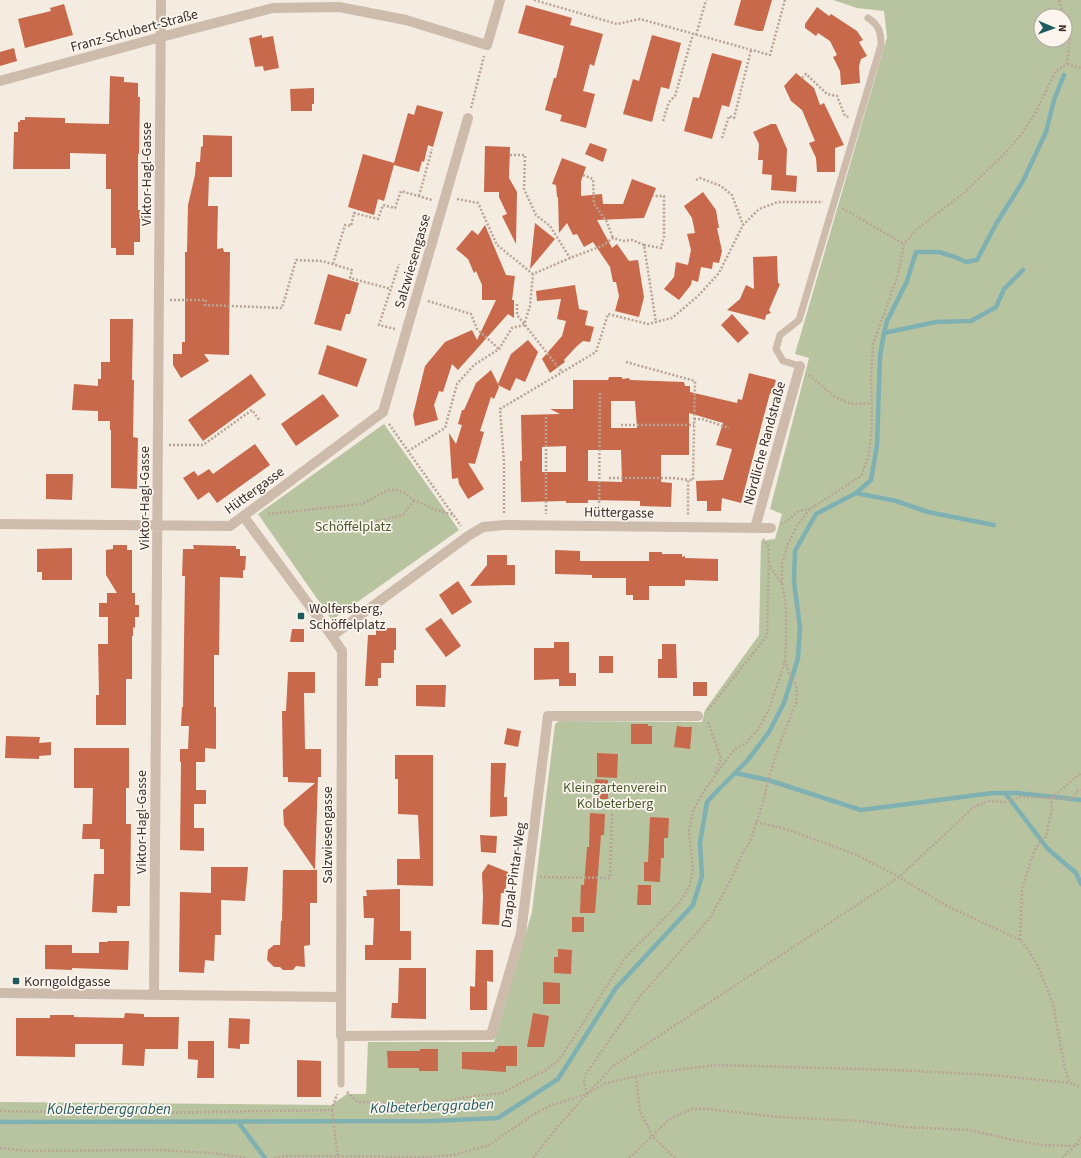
<svg xmlns="http://www.w3.org/2000/svg" width="1081" height="1158" font-family="'Source Sans 3',sans-serif">
	<style>
		.green { fill: #b8c4a0; fill-rule: evenodd }
		.lines { fill: none; stroke-linecap: round; stroke-linejoin: round }
		.stream { stroke: #7fb0b2; stroke-width: 4.5 }
		.building { fill: #c8694b; fill-rule: evenodd }
		.path { stroke: #b9a596; stroke-width: 2.5; stroke-dasharray: 2 2; stroke-linecap: butt }
		.lane { stroke: #cdbbac; stroke-width: 7 }
		.street { stroke: #cdbbac; stroke-width: 10 }
		.poi-dot { fill: #1f5a5e; stroke: #fbf5ee; stroke-width: 1.5 }
		.labels { text-anchor: middle; stroke-width: 3.5; stroke-linejoin: round; paint-order: stroke }
		.street-label { font-size: 14px; fill: #3b302b; stroke: #fbf5ee }
		.park-label { font-size: 14px; fill: #4a5a2e; stroke: #fbf5ee }
		.poi-label { font-size: 14px; fill: #3b302b; stroke: #fbf5ee; text-anchor: start }
		.water-label { font-size: 15px; font-style: italic; fill: #1f5a5e; stroke: #fbf5ee }
	</style>
	<rect width="100%" height="100%" fill="#f4ebe1"/>
	<path class="green" d="M833,0h248v1158h-1081v-56l331,3 16,-11h19l2,-52h126l38,-130 23,-188 4,-3 143,1 3,-12 54,-75 2,-94 14,-2 7,-25 -12,-5 39,-151 -14,-4 92,-317 -3,-26 -27,-3zM1041,16h24v24h-24z
		M384,424l75,106 -127,90 -74,-106z"/>
	<g class="lines">
		<path class="stream" d="M884,333l52,-11 35,-1 25,-14 8,-18 19,-19
			M856,493l40,8 32,11 66,13
			M735,773l33,7 93,30 132,-17h24l64,7
			M723,785l24,-24 22,-29 15,-29 14,-45 2,-31 -6,-45 1,-31 21,-37 40,-21 15,-13 6,-35 3,-89 4,-23 3,-12 20,-40 9,-29h23l16,5 11,5 11,-2 19,-36 27,-43 23,-49 8,-32 10,-25
			M1005,793l43,56 28,24 5,11
			M0,1122l432,-1 66,-3 60,-39 58,-91 77,-83 9,-29 -2,-33 7,-41 13,-14
			M238,1122l27,36"/>
	</g>
	<path class="building" d="M741,0h31l-9,31h-5l-24,-6z
		M64,4l9,31 -48,13 -7,-29 33,-8 -1,-3z
		M526,5l46,13 -2,7 33,9 -9,32 -4,-2 -7,27 12,3 -9,34 -26,-7 2,-6 -17,-5 9,-32h2l8,-32 -46,-13z
		M817,7l12,9 2,-2 26,17 6,9 -4,2 8,14 -6,3 -2,7 1,17 -19,2 -1,-14 -7,-14 4,-2 -7,-14 -12,-8 -2,3 -11,-8v-4z
		M262,35v3l11,-2 6,32 -15,3 -1,-5 -8,1 -6,-29z
		M652,35l29,8 -12,46 -8,-2 -9,35 -29,-8 10,-35 6,2z
		M14,48l3,13 -17,5v-14z
		M712,53l30,8 -13,46 -7,-2 -10,34 -28,-8 9,-34 6,1z
		M796,73l18,15 6,17 4,-2 20,42 -9,3v24h-18l-1,-14 -7,-15 6,-2 -13,-31 -11,-9 -7,-15z
		M110,76l14,1v5l14,1v14h2l-1,57h-1v56h2v32h-6v13h-18v-7h-5v-59h-5v-35l-36,-1v16h-57l1,-37h4v-10h2v-2h5v-3l40,1v5l44,1z
		M314,88v16h-2v7h-21l-1,-22z
		M417,105l26,7 -10,35 -5,-2 -4,17 -2,-1 -3,11 -25,-7 -10,36 -6,-2 -4,16 -26,-8 15,-53 31,9 14,-50 6,2z
		M771,124h5l11,25 -1,26 11,1 -1,16 -25,-2 1,-15 -10,-1 1,-14h-5l1,-16 -6,-12z
		M203,135l29,1v41h-23l-1,29h10l-1,43 6,-1 1,4h6l-1,103 -25,-1 5,7 -28,17 -8,-13v-11h9v-12h3v-90h2l1,-47 7,-30 1,-13h4l1,-15 2,-1z
		M590,143l17,6 -4,13 -18,-8z
		M485,146l25,1 -1,31 8,14 -1,52 -14,-28 5,-2 -8,-17v-5h-15z
		M562,158l24,9 -5,14v15l21,-2 1,10h20l9,-25 24,9 -12,30 -47,2 15,28 5,-4 12,17 9,-1 6,37 -5,20 -24,-6 4,-15 -3,-14h-3l-3,-15 -17,-25 -9,5 -7,-13 -4,1 -6,-12 -8,10 -1,-36h-1l-1,-12 -4,-1z
		M703,192l13,18 3,18h-2l5,23 -3,12 -6,-1 -1,7 -11,-2 -3,15 -6,-2 -1,5 -12,15 -15,-11 10,-12 2,-15 12,3 3,-15 -4,-16 8,-1 -3,-15 -8,-12z
		M535,223l20,16 -25,30z
		M485,225l21,50 9,1 -3,24h2v18l-6,-4 -50,56 -6,-6 -9,28 -4,-1 -5,14 4,15 -23,6 -2,-11 12,-49 20,-24 27,-12 5,10 19,-40h-14v-15l-6,-14 -2,2 -6,-14 -12,-10 16,-19 6,5z
		M777,256l1,27 2,1 -11,26 2,3 -5,2 -1,5 -38,-10 13,-11 6,-14 8,4 -1,-32z
		M328,274l31,9 -9,31h-4l-5,17 -27,-7z
		M575,285l4,24 9,2 -3,14 9,2 -4,15 -7,-1 -6,5 -13,14 1,2 -15,11 -8,-14 20,-23 4,-15 -9,-2 4,-20 -24,2 -1,-10z
		M732,314l17,19 -11,10 -17,-18z
		M110,319h23l-1,61h2l-1,57 5,1 -1,51 -26,-1v-58h-1v-9h-12v-10l-26,-1 2,-26 24,2v-7h3v-17h9z
		M528,340l10,12 -13,30 -9,-4 -6,13 -12,-6 1,2 -5,12 -3,-2 -11,34 4,1 -9,32 -7,-1 16,26 -16,10 -9,-15 -1,-6 -6,1 -3,-46 7,11 6,-19 -4,-1 4,-14h2l12,-27 15,-13 7,14 13,-30z
		M327,345l40,14 -10,28 -39,-13z
		M749,373l27,7 -4,14 -2,-1 -29,110 -19,-5 -1,13h-14v-10h-10l-1,-20 27,-1 9,-31 -16,-4 7,-22 -34,-10v42h-28v27l11,1 -1,24 -31,-1v-5l-52,-1v3h-22v-2l-45,1 -1,-41h2l-1,-46 39,-1 -10,-5h23v-29h35l1,-3h13v2l7,-1 1,2 54,2 1,4h5v6l47,11 1,-4 4,1zM611,401h24l2,27h-26zM566,446v26h-24v-25zM588,450h33l1,32 -34,-1z
		M251,374l15,21 -63,46 -15,-21z
		M323,394l16,22 -43,30 -15,-22z
		M255,444l15,21 -53,38 -8,-11 -11,8 -15,-22 11,-7 4,5 11,-7 4,5z
		M46,474h27l-1,26 -26,-1z
		M113,545h14v5h5v43h3v12h4v12h-4v11l-2,-1v9h-1v43h-6v46h-30v-30h3l-1,-51h10v-27h-9v-14h8v-10h10l-11,-18v-25l7,-1z
		M193,545l43,1v3h4v7h6l-1,14h-2v8l-23,-1 -1,78h-5v52h2v42l-11,-1v14h-9v28h10v14h-12v24h10v23l-24,-1 1,-88h-1v-13h8l1,-23h-8l1,-19h1l2,-131h-3l1,-27h11z
		M72,548v32h-30v-8h-5v-23z
		M555,550l25,1v10h69v-9h13v2h20v3l3,-1v2l33,1v22l-33,-1v6h-36v14h-16v-5h-7v-17h-34v-3l-37,-1z
		M487,555h20v10h8v20l-45,1 17,-21z
		M458,581l14,21 -20,13 -13,-20z
		M441,618l20,28 -15,11 -21,-28z
		M376,628h20v22h-2v13h-13v15h-3v8h-13l3,-51h8z
		M292,629h12v13h-14z
		M554,642h15v31h7v13h-17v-7l-25,1v-32h20z
		M662,644h14l1,34h-19v-19h4z
		M599,656h14v17h-14z
		M288,672h27v21h-11l1,56h16v28h-3l-3,93h2v33h-7v42l-6,1 1,21 -9,-1 -3,4h-10l-3,-3h-6l-7,-7 1,-10 6,-5h6l1,-24h1l1,-51h32l-31,-45 -1,-15 32,-27 -27,-1v-5h-5l-1,-66h4z
		M693,682h14v14h-14z
		M416,685h30l-1,22 -29,-1z
		M631,724h17v2h4v18h-21z
		M677,726l7,1h8l-2,22 -16,-2z
		M507,728l14,3 -3,16 -14,-3z
		M6,736l34,1 -1,6 12,-1v13l-12,1v3l-34,-1z
		M74,748h55v40h-3v36h5l-1,82h-13v7l-25,-1 2,-38h10v-25h-4v-10h-18l1,-15h9l1,-36h-19z
		M597,753l21,1 -1,24 -20,-1z
		M395,755h38v131l-36,-1v-26h23l-2,-44 -20,-1v-35h-3z
		M491,763h15l-2,34h3v19l-17,1z
		M595,779l13,1v19h-13z
		M590,813l15,1 -1,21h-3l-6,78h-15l1,-28h3l3,-38h2z
		M650,817l19,1 -1,20h-4v20h-3l-1,24 -16,-1v-19h4z
		M480,835l17,1 -1,17 -15,-1z
		M488,864l20,8 -3,21h-4l-2,32 -17,-1 1,-27 -1,-24z
		M211,867h37l-3,34 -24,-1v35h-6l-1,26 -9,-1 -1,13 -25,-1 1,-80 31,1z
		M638,885h13v20h-14z
		M400,889v42h11v29h-46v-15h8l1,-27h-10l-1,-22h4l-1,-6z
		M572,917h12v15h-12z
		M108,941h21l-1,29 -56,-2v2l-27,-1v-24h27v8h27v-11h8z
		M558,949l14,1 -1,24 -17,-1v-16h4z
		M476,950h17v32l-6,-1v29h-17v-24l5,1z
		M399,968h27v51l-35,-1 1,-15h6z
		M543,982l17,1v21h-17z
		M125,1013l19,1v3h35l-1,32h-33l-1,17 -22,-1 1,-21h-48v13l-59,-1v-38h34v-3h24v2l50,1z
		M533,1013l16,3 -5,31h-17z
		M229,1018l21,1 -1,25h-9v5l-12,-1z
		M188,1041h26v37h-17l1,-18 -10,-1z
		M498,1046h19v20h-11v6l-44,-3v-17h33v-3h2z
		M420,1049h18v22h-19v-3h-31l-1,-17h33z
		M297,1060l24,1v36h-24z"/>
	<g class="lines">
		<path class="path" d="M534,0l83,24 23,-5 130,36 15,-55
			M1059,0l5,16
			M696,35l10,-35
			M1067,64l14,4
			M802,78l4,-4 21,20 10,2 8,20 4,1
			M471,108l13,-52
			M663,121l6,-19 6,-6 18,-62
			M722,138l7,-22 5,2 17,-68
			M510,155h15l-1,34 12,26 14,11 20,32
			M583,175l10,4 1,25 13,18 6,16
			M696,180l4,-2 21,8 11,9 11,30
			M419,196l13,-47
			M457,199l21,4 19,42 36,29
			M842,208l62,36
			M644,245l17,3 3,-11v-41h-11
			M333,264l12,-39 6,1 3,-13 24,6 5,-14 12,3 6,-17 31,9
			M170,300h36l-1,5 77,3 14,-48 26,1 30,9 -2,8 41,11
			M428,301l43,13 6,15 22,20
			M517,304v11l45,57
			M395,329l-16,-4 20,-61
			M626,362l69,19 -2,99h-5v35
			M809,375l26,22 16,7 20,-1
			M546,417v97
			M694,419h8l27,9
			M389,424l72,102
			M621,425h73
			M169,445h34l49,-35 8,11
			M408,451l37,-23 12,-44 17,-19 25,-16 13,-21 12,-3 6,-19 3,-32 37,-16 32,-12 11,-8 10,3 9,-1 12,5 12,78
			M609,478h64l15,2
			M504,513v-51l-4,-53 96,-57 12,-38 40,10 24,-6 26,-22 21,-23 24,-48 16,-16 19,-7h45
			M268,514l94,-10 26,-14h9l8,3 9,7 22,10 18,5
			M599,515l1,-124
			M372,522l31,-7 11,-15
			M781,524l6,-3 12,-10 11,-2
			M782,584v-20l6,-20 9,-18 13,-17 51,-33 8,-21 3,-31 -1,-46 2,-34 25,-69 6,-31 13,-15 47,-36 43,-42 14,-16 15,-23 19,-40 12,-8 3,-25 -5,-19
			M708,710l59,-74 2,-88 -6,-9
			M708,722l13,36 -6,16
			M756,822l30,7 71,26 42,22 46,28 75,35 9,11 9,15 15,38 12,65 5,14
			M540,877l70,1 2,-65
			M1020,940l2,-51 11,-35 8,-14 5,-3 6,-28 -1,-11 22,1 4,-8 4,-1
			M636,1077l4,34 12,25 23,22
			M347,1092l10,10 76,2 27,-6 42,-5 44,-23 13,-10 66,-102 55,-56 9,-15 4,-17 -4,-39 4,-20 9,-17 22,-31 11,-14 11,-6 13,-15 10,-19 12,-35 4,-15 1,-16v-37l-4,-22 -13,-19
			M589,1092l23,-25 287,-190 75,-70 14,-6 16,1 17,-5 30,1 30,-25
			M332,1110l6,48
			M0,1111l138,2 194,-3 5,-16
			M0,1148l27,3 131,-1 54,3 35,5
			M274,1158l14,-2h29l108,1 29,-2 35,-10 45,-31 18,-9 35,-11 19,-11 46,-10 65,-8 178,5 96,5 79,8 11,4
			M533,1158l26,-33 28,-31 -3,-12 1,-7 56,-80 69,-77 19,-35 15,-33 6,-8 14,-43 4,-19 13,-40 15,-37 1,-6 -1,-12 -6,-9 -5,-16
			M629,1158l42,-40 21,-9h17l69,8 84,4 42,6 65,3 49,11 24,4 33,1 6,-9
			M1062,1158l13,-12 6,-3"/>
		<path class="lane" d="M800,366l-17,-5 -7,-12 4,-14 19,-15 82,-275c0,-13 -2,-20 -13,-27
			M341,1084v-48"/>
		<path class="street" d="M0,81l161,-44 112,-29 66,-1 67,13 81,25 13,-45
			M244,517l88,119 10,15 -1,385 150,-1 30,-102 27,-217h150
			M0,524l230,2 153,-114 85,-294
			M755,528l45,-162
			M332,636l136,-100 15,-9 21,-2 267,3
			M0,993l340,4
			M154,995l7,-995"/>
	</g>
	<g class="poi-dot">
		<rect x="297" y="612" width="8" height="8" rx="2"/>
		<rect x="12" y="977" width="8" height="8" rx="2"/>
	</g>
	<g class="labels">
		<g class="street-label">
			<text transform="translate(134 30) rotate(-15)" y="5">Franz-Schubert-Straße</text>
			<text transform="translate(146 174) rotate(-90)" y="5">Viktor-Hagl-Gasse</text>
			<text transform="translate(412 261) rotate(-74)" y="5">Salzwiesengasse</text>
			<text transform="translate(764 443) rotate(-75)" y="5">Nördliche Randstraße</text>
			<text transform="translate(254 490) rotate(-36)" y="5">Hüttergasse</text>
			<text transform="translate(144 498) rotate(-90)" y="5">Viktor-Hagl-Gasse</text>
			<text transform="translate(619 512) rotate(1)" y="5">Hüttergasse</text>
			<text transform="translate(141 822) rotate(-90)" y="5">Viktor-Hagl-Gasse</text>
			<text transform="translate(327 835) rotate(-90)" y="5">Salzwiesengasse</text>
			<text transform="translate(513 875) rotate(-82)" y="5">Drapal-Pintar-Weg</text>
		</g>
		<g class="park-label">
			<text x="353" y="531">Schöffelplatz</text>
			<text x="615" y="792">Kleingartenverein<tspan x="615" dy="16">Kolbeterberg</tspan></text>
		</g>
		<g class="poi-label">
			<text x="309" y="613">Wolfersberg,<tspan x="309" dy="16">Schöffelplatz</tspan></text>
			<text x="24" y="986">Korngoldgasse</text>
		</g>
		<g class="water-label">
			<text transform="translate(432 1106) rotate(-2)" y="5">Kolbeterberggraben</text>
			<text x="109" y="1114">Kolbeterberggraben</text>
		</g>
	</g>
	<g transform="translate(1053 28) rotate(92)"><circle r="19" fill="#fbf5ee" stroke="#aea6a0"/>
	<path d="M0-3L7 15L0 10L-7 15Z" fill="#1f5a5e"/>
	<text y="-6" font-size="11" font-weight="bold" text-anchor="middle" fill="#3b302b">N</text>
	</g>
</svg>
